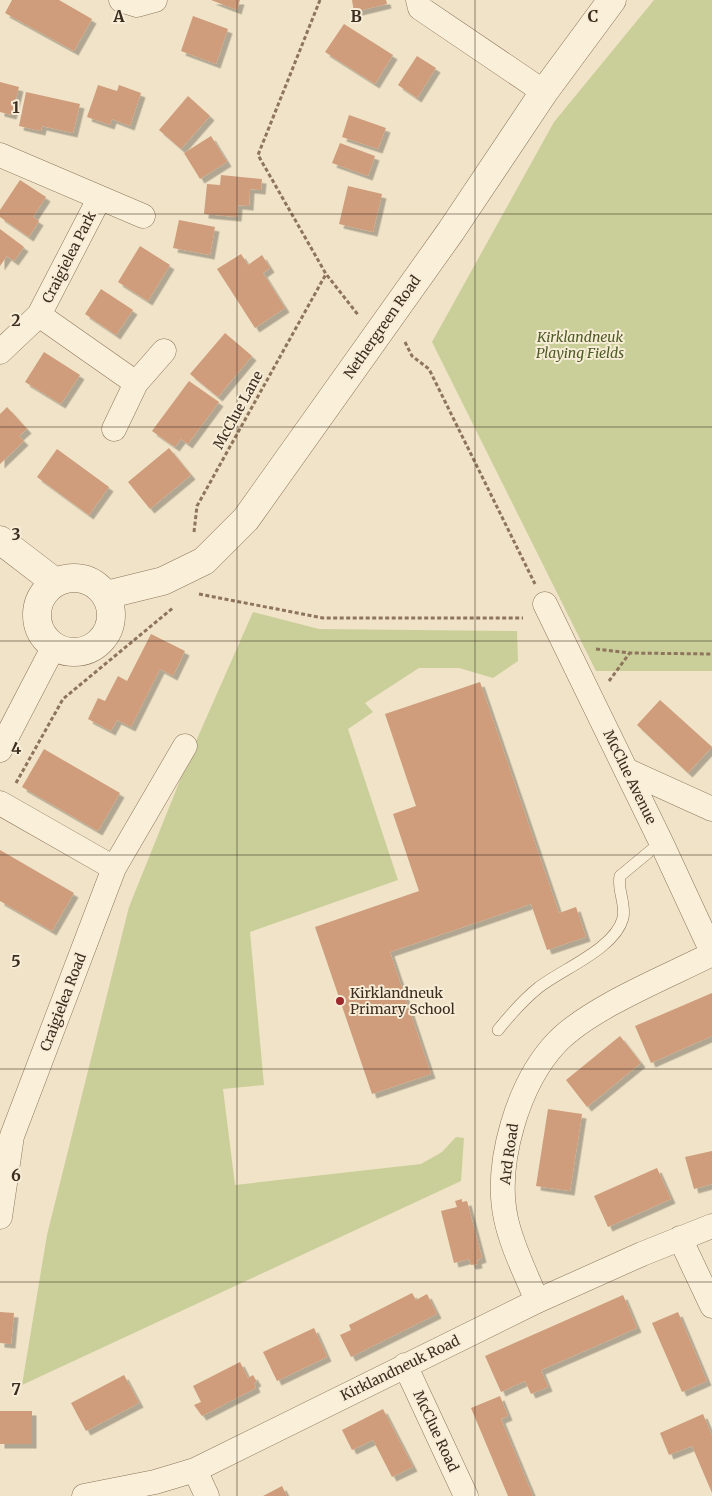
<svg xmlns="http://www.w3.org/2000/svg" width="712" height="1496" font-family="Merriweather,serif">
	<style>
		.green { fill: #cacf9a }
		.building { fill: #cf9c7b; filter: url(#shadow) }
		.lines { fill: none; stroke-linecap: round; stroke-linejoin: round }
		.service-casing { stroke: #8d745b; stroke-width: 12 }
		.minor-casing { stroke: #8d745b; stroke-width: 25 }
		.tertiary-casing { stroke: #8d745b; stroke-width: 29 }
		.path { stroke: #8d745b; stroke-width: 3; stroke-dasharray: 4 2.5; stroke-linecap: butt }
		.service { stroke: #faf0da; stroke-width: 11 }
		.minor { stroke: #faf0da; stroke-width: 24 }
		.tertiary { stroke: #faf0da; stroke-width: 28 }
		.grid { fill: none; stroke: #3c2d1f; stroke-width: 1; stroke-opacity: 0.55 }
		.poi-dot { fill: #9e292c; stroke: #f7edd7; stroke-width: 2 }
		.labels { text-anchor: middle; stroke-width: 4; stroke-linejoin: round; paint-order: stroke }
		.street-label { font-size: 14px; fill: #3c2d1f; stroke: #f7edd7 }
		.park-label { font-size: 14px; font-style: italic; fill: #4e5a25; stroke: #f7edd7 }
		.poi-label { font-size: 14px; fill: #3c2d1f; stroke: #f7edd7; text-anchor: start }
		.grid-label { font-size: 16px; text-anchor: middle; font-weight: bold; fill: #3c2d1f; stroke: #f7edd7; stroke-width: 4; stroke-linejoin: round; paint-order: stroke }
	</style>
	<defs>
		<filter id="shadow"><feDropShadow dx="4.5" dy="4.5" stdDeviation="0" flood-color="#0004"/></filter>
	</defs>
	<rect width="100%" height="100%" fill="#f0e3c7"/>
	<path class="green" d="M654,0h58v671h-116l-164,-329 122,-220z
		M253,612l66,17 198,2 1,30 -25,17 -34,-10h-40l-54,35 8,9 -25,17 50,151 -148,52 14,153 -41,4 12,96 186,-21 21,-12 14,-15 8,1 -3,43 -439,204 25,-150 82,-328 64,-159z"/>
	<path class="building" d="M12,0h47l33,19 -18,32 -69,-38z
		M211,0h29l-3,10z
		M352,0h34l1,4 -33,8z
		M193,16l35,13 -12,35 -35,-13z
		M344,24l49,31 -18,29 -50,-32z
		M417,56l19,12 -19,30 -19,-13z
		M0,82l19,5 -7,28 -12,-3z
		M98,85l19,6 2,-6 22,8 -11,33 -18,-7 -2,6 -23,-8z
		M26,92l54,12 -7,29 -31,-7 -1,5 -22,-5z
		M188,96l22,20 -29,33 -22,-19z
		M349,115l37,13 -8,21 -36,-12z
		M211,136l16,26 -27,17 -16,-26z
		M340,143l35,13 -7,20 -36,-13z
		M221,175l41,4 -1,11 -11,-1 -1,17 -11,-1 -1,12 -33,-3 3,-30 13,1z
		M20,180l26,17 -13,20 6,4 -10,16 -29,-20v-7z
		M348,186l34,8 -9,38 -34,-8z
		M179,220l36,7 -5,28 -37,-7z
		M0,229l24,18 -10,14 -7,-5 -7,10z
		M140,246l30,19 -22,36 -30,-19z
		M241,254l7,11 14,-10 8,13 -7,5 22,35 -30,20 -38,-59z
		M101,289l32,21 -17,25 -31,-21z
		M225,333l27,23 -34,41 -28,-23z
		M44,352l36,23 -19,29 -36,-22z
		M189,381l30,21 -31,42 -7,-5 -6,8 -23,-16z
		M7,407l20,22 -8,7 5,5 -24,23v-50z
		M169,448l22,27 -41,34 -22,-27z
		M57,449l52,38 -20,28 -52,-38z
		M151,634l34,17 -12,25 -13,-7 -29,58 -14,-7 -6,11 -23,-12 10,-21 7,3 13,-25 9,5z
		M480,682l79,231 17,-6 10,30 -39,13 -16,-46 -141,48 41,122 -59,20 -57,-167 104,-36 -26,-77 23,-8 -31,-92z
		M660,700l52,47 -24,26 -51,-48z
		M44,749l76,44 -22,38 -76,-44z
		M0,850l74,43 -22,38 -52,-30z
		M712,993v43l-61,27 -16,-37z
		M620,1036l21,27 -54,44 -21,-27z
		M548,1109l34,5 -12,77 -34,-5z
		M712,1151v33l-18,5 -9,-32z
		M657,1168l14,31 -63,28 -14,-31z
		M462,1199v3l5,-1 15,57 -5,2 1,4 -7,1 -2,-6 -15,4 -13,-52 16,-4 -2,-6z
		M412,1293l4,7 11,-6 10,20 -86,43 -11,-22 11,-5 -2,-5z
		M623,1295l14,33 -96,42 7,17 -17,7 -6,-13 -24,11 -16,-36z
		M0,1312l14,1 -3,31 -11,-1z
		M678,1312l29,69 -25,11 -30,-69z
		M314,1328l13,29 -50,24 -14,-29z
		M240,1362l8,16 5,-3 4,7 -3,1 2,5 -54,28 -8,-11 7,-3 -8,-16z
		M124,1375l15,28 -53,28 -15,-28z
		M500,1396l8,20 -7,3 32,77h-25l-37,-88z
		M383,1409l30,58 -21,10 -19,-37 -21,10 -10,-20z
		M0,1411h32v33h-32z
		M703,1414l9,22v57l-20,-47 -23,9 -9,-22z
		M282,1486l5,10h-24z"/>
	<g class="lines">
		<g class="service-casing">
			<path id="service" d="M498,1030c12,-15 24,-29 40,-42 24,-19 77,-39 85,-70 3,-15 -6,-28 -3,-42l41,-34"/>
		</g>
		<g class="minor-casing">
			<path id="minor" d="M121,0l16,5 18,-5
				M418,0l2,8 124,84
				M0,155l143,61
				M39,315l97,68
				M0,352l39,-37 60,-116
				M114,429l22,-46 28,-32
				M545,604l116,238 51,110
				M0,750l54,-104
				M626,770l86,39
				M0,803l114,65
				M0,1217l12,-81 102,-268 71,-122
				M680,1238l32,68
				M537,1301c-11,-27 -25,-54 -31,-82 -12,-55 12,-136 51,-177 34,-35 110,-65 155,-88
				M405,1365l61,131
				M195,1470l12,26
				M84,1496l71,-14 40,-12 342,-169 105,-47 70,-28"/>
		</g>
		<g class="tertiary-casing">
			<path id="tertiary" d="M0,540l55,42
				M37 615a37 37 0 1 1 74 0a37 37 0 1 1-74 0Z
				M106,595l57,-14 41,-20 42,-42 205,-288 93,-139 68,-92"/>
		</g>
		<path class="path" d="M320,0l-62,155 68,119 33,42
			M405,342l7,14 17,13 106,215
			M194,532l3,-26 129,-232
			M199,594l124,24h200
			M596,649l34,4 82,1
			M609,681l20,-27
			M16,783l47,-84 111,-92"/>
		<use href="#service" class="service"/>
		<use href="#minor" class="minor"/>
		<use href="#tertiary" class="tertiary"/>
	</g>
	<path class="grid" d="M237,0v1496M475,0v1496M0,214h712M0,427h712M0,641h712M0,855h712M0,1069h712M0,1282h712"/>
	<circle class="poi-dot" cx="340" cy="1001" r="5"/>
	<g class="labels">
		<g class="street-label">
			<text transform="translate(69 257) rotate(-63)" y="5">Craigielea Park</text>
			<text transform="translate(382 327) rotate(-55)" y="5">Nethergreen Road</text>
			<text transform="translate(238 410) rotate(-61)" y="5">McClue Lane</text>
			<text transform="translate(630 777) rotate(64)" y="5">McClue Avenue</text>
			<text transform="translate(63 1002) rotate(-69)" y="5">Craigielea Road</text>
			<text transform="translate(509 1154) rotate(-82)" y="5">Ard Road</text>
			<text transform="translate(400 1368) rotate(-26)" y="5">Kirklandneuk Road</text>
			<text transform="translate(436 1431) rotate(65)" y="5">McClue Road</text>
		</g>
		<g class="park-label">
			<text x="580" y="342">Kirklandneuk<tspan x="580" dy="16">Playing Fields</tspan></text>
		</g>
		<g class="poi-label">
			<text x="350" y="998">Kirklandneuk<tspan x="350" dy="16">Primary School</tspan></text>
		</g>
	</g>
	<g class="grid-label">
		<text x="119" y="22">A</text>
		<text x="356" y="22">B</text>
		<text x="593" y="22">C</text>
		<text x="16" y="113">1</text>
		<text x="16" y="326">2</text>
		<text x="16" y="540">3</text>
		<text x="16" y="754">4</text>
		<text x="16" y="967">5</text>
		<text x="16" y="1181">6</text>
		<text x="16" y="1395">7</text>
	</g>
</svg>
